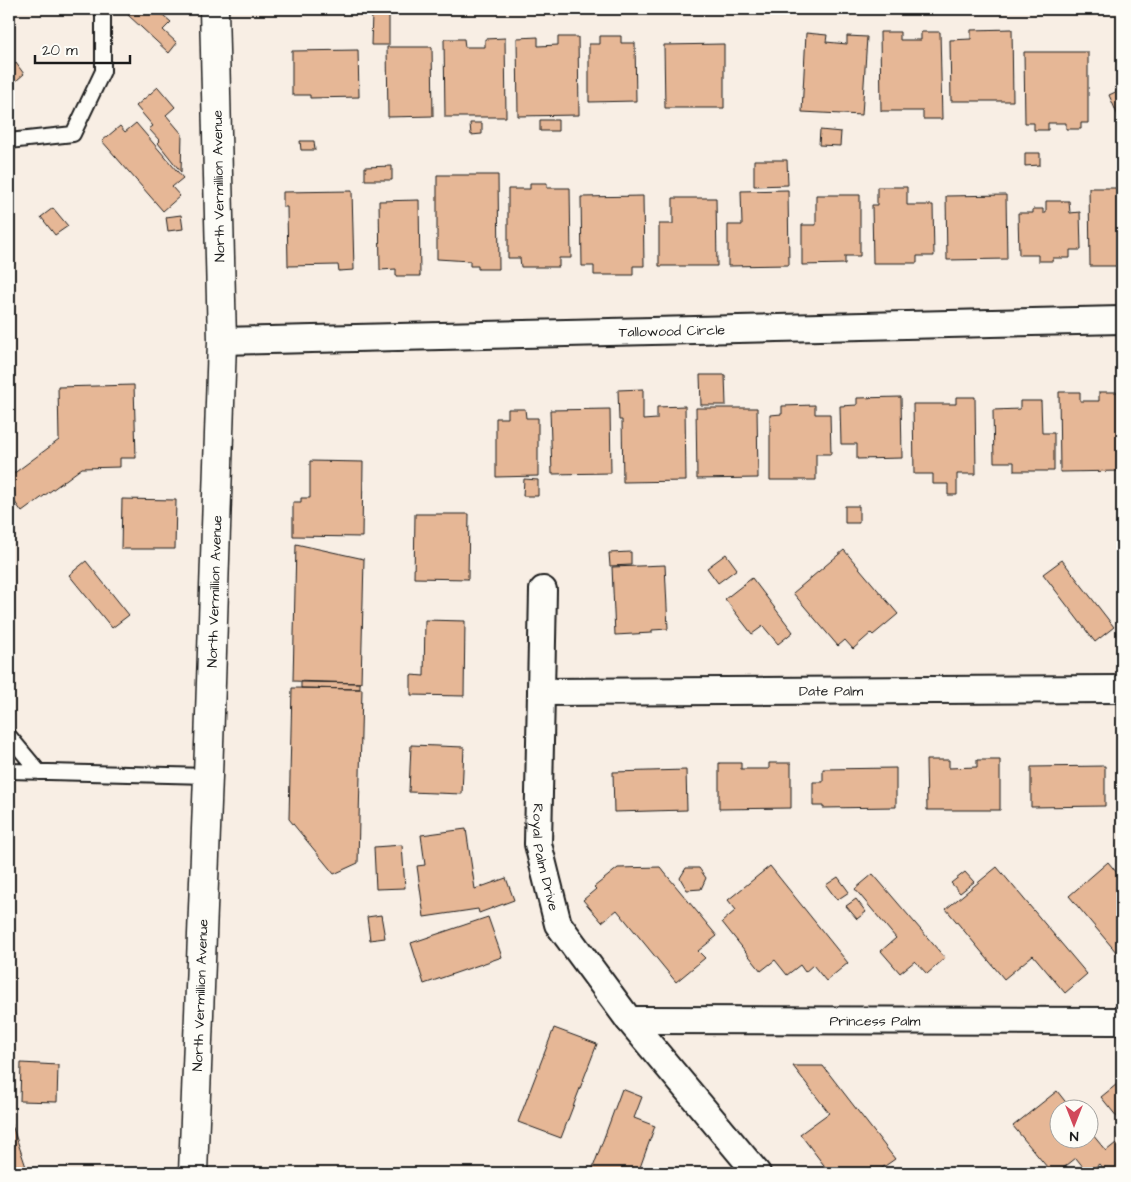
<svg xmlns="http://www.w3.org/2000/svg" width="1131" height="1182" font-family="'Architects Daughter',sans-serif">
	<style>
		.building { fill: #e6b796; stroke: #1c1c1c }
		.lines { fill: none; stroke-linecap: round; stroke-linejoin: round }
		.service-casing { stroke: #1c1c1c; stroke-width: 18 }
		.minor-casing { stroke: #1c1c1c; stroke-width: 30 }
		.tertiary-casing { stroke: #1c1c1c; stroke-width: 31 }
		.service { stroke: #fdfcf7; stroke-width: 14 }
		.minor { stroke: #fdfcf7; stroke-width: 26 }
		.tertiary { stroke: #fdfcf7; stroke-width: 28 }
		.labels { text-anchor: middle; stroke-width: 4; stroke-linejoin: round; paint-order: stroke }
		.street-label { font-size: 14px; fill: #1c1c1c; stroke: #fdfcf7 }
	</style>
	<rect width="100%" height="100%" fill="#f8eee4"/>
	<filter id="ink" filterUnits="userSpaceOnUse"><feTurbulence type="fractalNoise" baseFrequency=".02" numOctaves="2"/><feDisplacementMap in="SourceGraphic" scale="10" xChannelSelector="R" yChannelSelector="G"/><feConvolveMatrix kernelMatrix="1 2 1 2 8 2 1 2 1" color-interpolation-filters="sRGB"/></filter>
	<g filter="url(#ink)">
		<path class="building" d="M134,9h7l3,3 3,-3h9l15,13 -8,8 14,13 -8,10 -41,-38z
			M372,13h17v32h-18z
			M1012,29l1,72h-62l-1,-61 21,-1v-9z
			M880,32h20v8h21v-8h19l2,87h-19v-8h-42z
			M806,33l21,2 -1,7 21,2v-8l20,1 -5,78 -60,-3z
			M600,36h21v7h14l1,58 -47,1v-58h11z
			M538,37v9l20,-1v-8h20l1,78 -61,1 -1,-78z
			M505,38l1,79h-61l-1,-78h20l1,8h20v-8z
			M724,44v64h-59l-1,-63z
			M387,47h45l1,69 -45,1z
			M358,50l1,47 -49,1v-3h-18v-44z
			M1024,52h64v71h-7v6h-15v-6h-18v7h-14v-7h-9z
			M16,63l8,11 -15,13v-18z
			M158,87l17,20 -9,8 16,19 -1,38 -23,-29 2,-2 -11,-12 4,-3 -17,-20z
			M1122,89v36l-13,-30z
			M540,120h18v11h-18z
			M136,123l47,55 -11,9 8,9 -17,15 -61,-70 18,-15 5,6z
			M470,123h12v11l-11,1z
			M820,130l21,2 -1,14 -21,-1z
			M300,141h14l1,9h-14z
			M1025,153h15v12l-15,1z
			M754,160h33l1,25 -34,1z
			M392,166v14h-27v-13z
			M437,175h61l1,94h-21v-3h-8v-5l-33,-2z
			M530,183h17v5h23l1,70h-12v9h-38l-1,-9h-12v-69h22z
			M877,187h30v18h26l1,51h-17v7h-44l-1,-58h5z
			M1089,188h33v78h-32z
			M788,190l1,75 -61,1v-41h14l-1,-34z
			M352,191l2,79 -15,1 -1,-6 -50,1 -1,-59h-4v-15z
			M816,195h44v61h-15v8l-43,1v-40h14z
			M1006,195l1,64 -60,1 -1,-64z
			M643,196l1,70h-11v9h-39v-9h-12l-1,-69z
			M673,198h43l1,68h-58v-42h14z
			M419,200l1,76h-24v-7l-16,1 -1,-69z
			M1046,201h23l1,12 10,-1 1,38h-11v8h-17v3h-15v-6h-19l-1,-42h15v-4h10v4h3z
			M53,208l15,18 -13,9 -14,-18z
			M181,215l2,14 -15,2 -2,-14z
			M700,375h25l1,30h-25z
			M134,385l2,73h-16v9l-38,1 -60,44 -13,-18v-17l50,-37 -1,-53z
			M643,389v31l14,-1v-12l28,-1 1,75 -63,1 -1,-62h-3l-1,-30z
			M1059,392h21v9h19v-9h22l1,79 -62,1z
			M901,397l1,61 -45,1v-15h-16l-1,-38 17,-1v-7z
			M956,397h19l1,77h-19v21h-9v-11h-15v-10h-19l-1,-70h43z
			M1020,401h21l1,32h12v38h-40v-9h-20l-1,-52 27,-1z
			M815,405v9h15l1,40h-15v26h-46v-65l12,-1v-8z
			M696,408h61l1,70 -61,1z
			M508,409h17l1,9h12v58l-42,1v-59h12z
			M610,409l1,64 -59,1 -2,-64z
			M310,461l53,1 -1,75 -69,-1v-34h8v-4h9z
			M524,479l14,1v16h-15z
			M122,499l54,1 -1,49h-54z
			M845,506h14v17h-14z
			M415,514h54l-1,65 -54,-1z
			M296,544l68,15 -3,124 -68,-2z
			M844,550l54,64 -25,21 -2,-2 -18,16 -8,-9 -7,6 -45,-53z
			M631,552v13l-21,1 -1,-13z
			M726,554l11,15 -19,14 -11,-15z
			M1062,560l52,67 -19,15 -52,-68z
			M86,561l43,54 -17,13 -43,-53z
			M665,565l3,64 -16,1v3l-37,2 -3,-68z
			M752,578l41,54 -15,12 -15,-18 -11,8 -27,-35z
			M425,620l40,1 -1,75 -53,-1v-20l13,1z
			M301,682l59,1v6l-59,-1z
			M292,688l70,1 -4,174 -24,11 -45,-55z
			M411,745l53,2 -2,47 -53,-2z
			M926,760h23v8l28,-1v-7h23v50h-73z
			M719,763h22v6h28v-6h22v45l-72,1z
			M1105,766v40l-74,1v-40z
			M896,768v39l-73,1v-2h-10v-24h10v-13z
			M686,770l1,40 -73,2 -1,-40z
			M466,829l9,60 31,-11 8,22 -35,13 -1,-4 -54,8 -7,-51 8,-1 -4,-30z
			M402,845l3,43 -29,1 -2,-42z
			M1108,862l14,17v80l-53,-63z
			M770,866l78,97 -22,18 -13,-16 -8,7 -5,-7 -13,10 -12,-15 -14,11 -39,-49 14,-12 -8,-10z
			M660,867l57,69 -19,15 7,7 -29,24 -59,-72 -15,12 -19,-22 13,-11 -2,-2 24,-19z
			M997,867l90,107 -22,19 -32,-38 -29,24 -58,-70z
			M686,868h13l7,10 -5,11 -14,1 -7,-12z
			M965,872l9,10 -14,11 -9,-10z
			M873,874l72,84 -18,16 -12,-13 -15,12 -19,-22 15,-13 -41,-49z
			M838,877l11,15 -12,8 -11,-15z
			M856,899l10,13 -9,7 -11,-13z
			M381,915l4,23 -15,2 -3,-23z
			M488,917l14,40 -78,27 -13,-41z
			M554,1028l43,16 -36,94 -43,-16z
			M21,1063l37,2 -1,37 -37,-1z
			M793,1066h30l72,93 -20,14h-45l-30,-39 29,-21z
			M1122,1080v43l-21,-26z
			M622,1089l20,8 -8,21 21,8 -17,47h-47z
			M1057,1091l15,19h-14v30h30v-11l18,22 10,-8 6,8v22h-15l-8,-9 -11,9 -12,-15 -19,15h-5l-39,-47z
			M9,1116l19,57h-19z"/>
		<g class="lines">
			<g class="service-casing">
				<path id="service" d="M9,141l64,-7 30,-63v-62
					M9,736l30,36
					M9,771l199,5"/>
			</g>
			<g class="minor-casing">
				<g id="minor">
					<path id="s1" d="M222,341l900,-21"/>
					<path id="s2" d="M543,590l-5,254 20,80 71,96 128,153"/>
					<path id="s3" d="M541,692l581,-3"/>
					<path id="s4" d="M629,1020l493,1"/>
				</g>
			</g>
			<g class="tertiary-casing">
				<g id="tertiary">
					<path id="s5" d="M193,1173l15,-397 14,-435 -8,-332"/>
				</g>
			</g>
			<use href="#service" class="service"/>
			<use href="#minor" class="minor"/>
			<use href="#tertiary" class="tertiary"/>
		</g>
	</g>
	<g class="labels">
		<g class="street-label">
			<text transform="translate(218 186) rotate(-91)" y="5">North Vermillion Avenue</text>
			<text dy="5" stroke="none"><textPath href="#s1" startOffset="450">Tallowood Circle</textPath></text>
			<text dy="5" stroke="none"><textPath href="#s5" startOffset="582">North Vermillion Avenue</textPath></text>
			<text dy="5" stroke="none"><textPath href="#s3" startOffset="290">Date Palm</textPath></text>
			<text dy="5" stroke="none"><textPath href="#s2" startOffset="268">Royal Palm Drive</textPath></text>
			<text dy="5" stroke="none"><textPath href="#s5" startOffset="178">North Vermillion Avenue</textPath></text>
			<text dy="5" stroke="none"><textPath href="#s4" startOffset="246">Princess Palm</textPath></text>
		</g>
	</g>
	<rect width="1131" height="1182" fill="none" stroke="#fdfcf7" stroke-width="30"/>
	<rect x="15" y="15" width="1101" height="1152" fill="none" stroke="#1c1c1c" stroke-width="2" filter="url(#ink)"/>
	<g transform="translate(1074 1124) rotate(180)"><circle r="24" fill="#fdfcf7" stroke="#a3a29f"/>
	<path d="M0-4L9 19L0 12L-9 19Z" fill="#d1495b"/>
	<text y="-8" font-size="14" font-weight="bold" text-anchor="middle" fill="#1c1c1c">N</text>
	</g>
	<path d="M35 55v8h95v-8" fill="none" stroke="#1c1c1c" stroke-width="2.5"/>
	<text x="42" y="55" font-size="15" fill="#1c1c1c" stroke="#fdfcf7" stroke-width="4" paint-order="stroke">20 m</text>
</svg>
